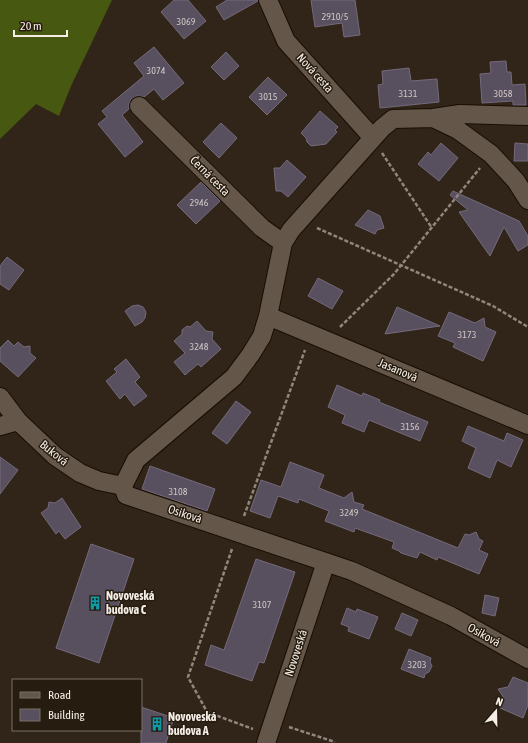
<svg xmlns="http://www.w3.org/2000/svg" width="528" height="743" font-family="'Asap Condensed',sans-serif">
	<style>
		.forest { fill: #475910 }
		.building { fill: #584f5f; stroke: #746a7b }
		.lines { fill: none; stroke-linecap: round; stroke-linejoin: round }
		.street-casing { stroke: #180e04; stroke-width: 20 }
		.path { stroke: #90867c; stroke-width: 2.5; stroke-dasharray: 4 2; stroke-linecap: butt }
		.street { stroke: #645749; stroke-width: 18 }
		.labels { text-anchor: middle; stroke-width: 3; stroke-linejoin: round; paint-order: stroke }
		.number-label { font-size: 10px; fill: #cec6c4 }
		.street-label { font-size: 12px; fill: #f5eee6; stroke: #271c10 }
		.poi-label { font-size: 12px; font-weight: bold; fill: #f5eee6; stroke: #271c10; text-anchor: start }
	</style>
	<rect width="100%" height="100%" fill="#312519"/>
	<path class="forest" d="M0,0h112l-41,86 -12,30 -23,-12 -36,35z"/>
	<path class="building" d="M174,0h14l18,21 -22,18 -23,-27z
		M227,0h31v1l-34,19 -8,-13z
		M311,0h44l5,35 -16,2 -2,-14 -27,4z
		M154,47l30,36 -21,17 -9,-11 -10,8 -7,-1 -6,3 -2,5v5l-7,6 21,27 -18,15 -27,-33 9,-7 -5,-6 42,-35 -10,-13z
		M226,52l13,14 -15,14 -13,-13z
		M506,61l1,11h4l1,13 13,-1 1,21h-13v-4l-31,2 -2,-29 11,-1 -1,-11z
		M409,68l2,13 26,-2 2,23 -59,6 -2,-23 5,-1 -1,-13z
		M268,77l19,18 -20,20 -18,-18z
		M320,111l18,16 -3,3 2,2 -11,12 -15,2 -4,-4 -1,-4 -5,-5z
		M221,123l16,15 -18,20 -16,-16z
		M441,143l17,15 -19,23 -21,-17 10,-12 3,3z
		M515,143l13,1v17h-14z
		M287,160l19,17 -18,20 -7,-6h-5l-2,-23h6z
		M201,182l19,19 -24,23 -19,-19z
		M453,191l66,30 9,15v9l-10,6 -14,-24 -14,29 -31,-44 9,-2 -18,-15z
		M368,210l12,6 4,12 -7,2 -2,4 -20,-9z
		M7,257l17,13 -15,20 -9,-6v-18z
		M318,278l25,13 -11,18 -24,-13z
		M138,305l5,2 3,5 -1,6 -3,4 -7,4 -10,-15 7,-5z
		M397,307l43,19 -55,8z
		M449,312l26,11 9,-5 1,9 11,5 -13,29 -30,-14 2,-4 -17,-7z
		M197,321l9,10 7,1 -1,7 9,10 -20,18 -3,-3 -13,11 -11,-13 11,-9 -11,-12 8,-7v-4l5,-4 3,1z
		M8,340l6,6 4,-4 6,5 6,-1v7l6,5 -18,19 -18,-16v-13z
		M126,359l14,18 -5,5 12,14 -13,10 -9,-12 -5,5 -14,-18 11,-9 -3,-3z
		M337,385l25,11 1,-3 17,7 -1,2 49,20 -8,19 -51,-21 -5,12 -22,-9 3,-8 -17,-8z
		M236,401l15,11 -24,32 -15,-11z
		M468,426l36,15 3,-8 16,7 -12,27 -14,-7 -7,18 -22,-10 8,-20 -14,-7z
		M0,457l18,13 -18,24z
		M290,462l34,13 -5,13 25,10 8,-6 2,10 10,3 -2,4 96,39 7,-14 4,1 7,-3 3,7 4,2 -4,9 9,4 -9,20 -41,-17 -1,3 -17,-8 -3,6 -16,-5 -2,-2 -7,-3 2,-6 -39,-14 -1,4 -29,-11 4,-10 -30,-12 -1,4 -20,-7 -8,22 -20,-7 11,-31 20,7z
		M150,466l65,23 -8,22 -65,-22z
		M62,498l19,29 -16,12 -6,-8 -3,3 -15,-21 7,-5 1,-6 6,1z
		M91,544l43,15 -35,104 -43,-15z
		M256,559l39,13 -31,91 -5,-1 -7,19 -47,-16 6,-20 13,5z
		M485,595l14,3 -4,18 -13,-3z
		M347,608l9,4 1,-3 21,8 -9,22 -21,-8 1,-4 -8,-3z
		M402,613l16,7 -7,16 -16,-7z
		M409,649l22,9 -1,4 2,4 -3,6 -4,2 -1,4 -23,-9z
		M513,677l15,6v22l-5,13 -23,-10 4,-10 -6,-9 10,-2z
		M141,707l33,11 -8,25h-25z"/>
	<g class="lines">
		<g class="street-casing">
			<path id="street" d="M268,0l18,41 87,97
				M139,106l123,122 21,15
				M433,118l27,-4 68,2
				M528,200l-12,-19 -25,-27 -33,-24 -25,-12 -40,1 -11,9 -91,102 -8,13 -15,73 -6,20 -11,18 -17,23 -98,83 -13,26 3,9 226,76 99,45 77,43
				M268,316l260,109
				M0,397l18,24 37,35 25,17 19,8 24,5
				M0,426l18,-5
				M266,743l60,-181"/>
		</g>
		<path class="path" d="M382,153l50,75
			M317,228l176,78 35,21
			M340,327l54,-53 86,-106
			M244,516l61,-166
			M232,549l-44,128 19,35 46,17
			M289,727l46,15"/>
		<use href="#street" class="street"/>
	</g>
	<defs>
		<g id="building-bare" transform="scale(1.08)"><path d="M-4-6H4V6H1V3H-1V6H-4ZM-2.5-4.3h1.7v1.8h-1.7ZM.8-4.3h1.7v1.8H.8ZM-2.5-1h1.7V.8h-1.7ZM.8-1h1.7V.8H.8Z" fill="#0f9aa8" stroke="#271c10" stroke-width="2.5" paint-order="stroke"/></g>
	</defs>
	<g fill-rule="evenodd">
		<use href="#building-bare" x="95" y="603"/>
		<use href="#building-bare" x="157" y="724"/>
	</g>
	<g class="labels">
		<g class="number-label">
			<text x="335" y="20">2910/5</text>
			<text x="186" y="25">3069</text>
			<text x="156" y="74">3074</text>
			<text x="408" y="97">3131</text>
			<text x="503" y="97">3058</text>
			<text x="268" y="100">3015</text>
			<text x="199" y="206">2946</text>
			<text x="467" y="338">3173</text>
			<text x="199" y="350">3248</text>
			<text x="410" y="430">3156</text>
			<text x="178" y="495">3108</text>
			<text x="349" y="516">3249</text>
			<text x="262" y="608">3107</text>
			<text x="417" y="668">3203</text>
		</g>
		<g class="street-label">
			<text transform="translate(315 73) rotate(48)" y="4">Nová cesta</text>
			<text transform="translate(210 176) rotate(45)" y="4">Černá cesta</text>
			<text transform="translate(398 370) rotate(23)" y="4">Jasanová</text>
			<text transform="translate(54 453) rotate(39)" y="4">Buková</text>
			<text transform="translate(185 514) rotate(18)" y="4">Osiková</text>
			<text transform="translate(484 635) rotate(29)" y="4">Osiková</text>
			<text transform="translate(296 653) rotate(-72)" y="4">Novoveská</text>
		</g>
		<g class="poi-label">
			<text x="106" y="600">Novoveská<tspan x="106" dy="14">budova C</tspan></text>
			<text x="168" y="721">Novoveská<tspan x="168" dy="14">budova A</tspan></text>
		</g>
	</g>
	<rect x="12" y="679" width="130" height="52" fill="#271c10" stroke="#797066"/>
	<rect x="20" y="692" width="20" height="6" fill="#645749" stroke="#797066"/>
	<text x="48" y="699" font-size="12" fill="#f5eee6">Road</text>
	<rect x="20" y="709" width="20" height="12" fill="#584f5f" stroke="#797066"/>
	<text x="48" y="719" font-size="12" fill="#f5eee6">Building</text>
	<g transform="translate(496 711) rotate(20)" stroke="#271c10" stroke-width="3" paint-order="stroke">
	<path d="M0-3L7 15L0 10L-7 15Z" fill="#f5eee6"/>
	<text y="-6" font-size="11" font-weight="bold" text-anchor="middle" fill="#f5eee6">N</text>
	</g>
	<path d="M14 30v6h53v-6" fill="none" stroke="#f5eee6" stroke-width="2"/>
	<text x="20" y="30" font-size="12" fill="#f5eee6" stroke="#271c10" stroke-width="3" paint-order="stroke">20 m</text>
</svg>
